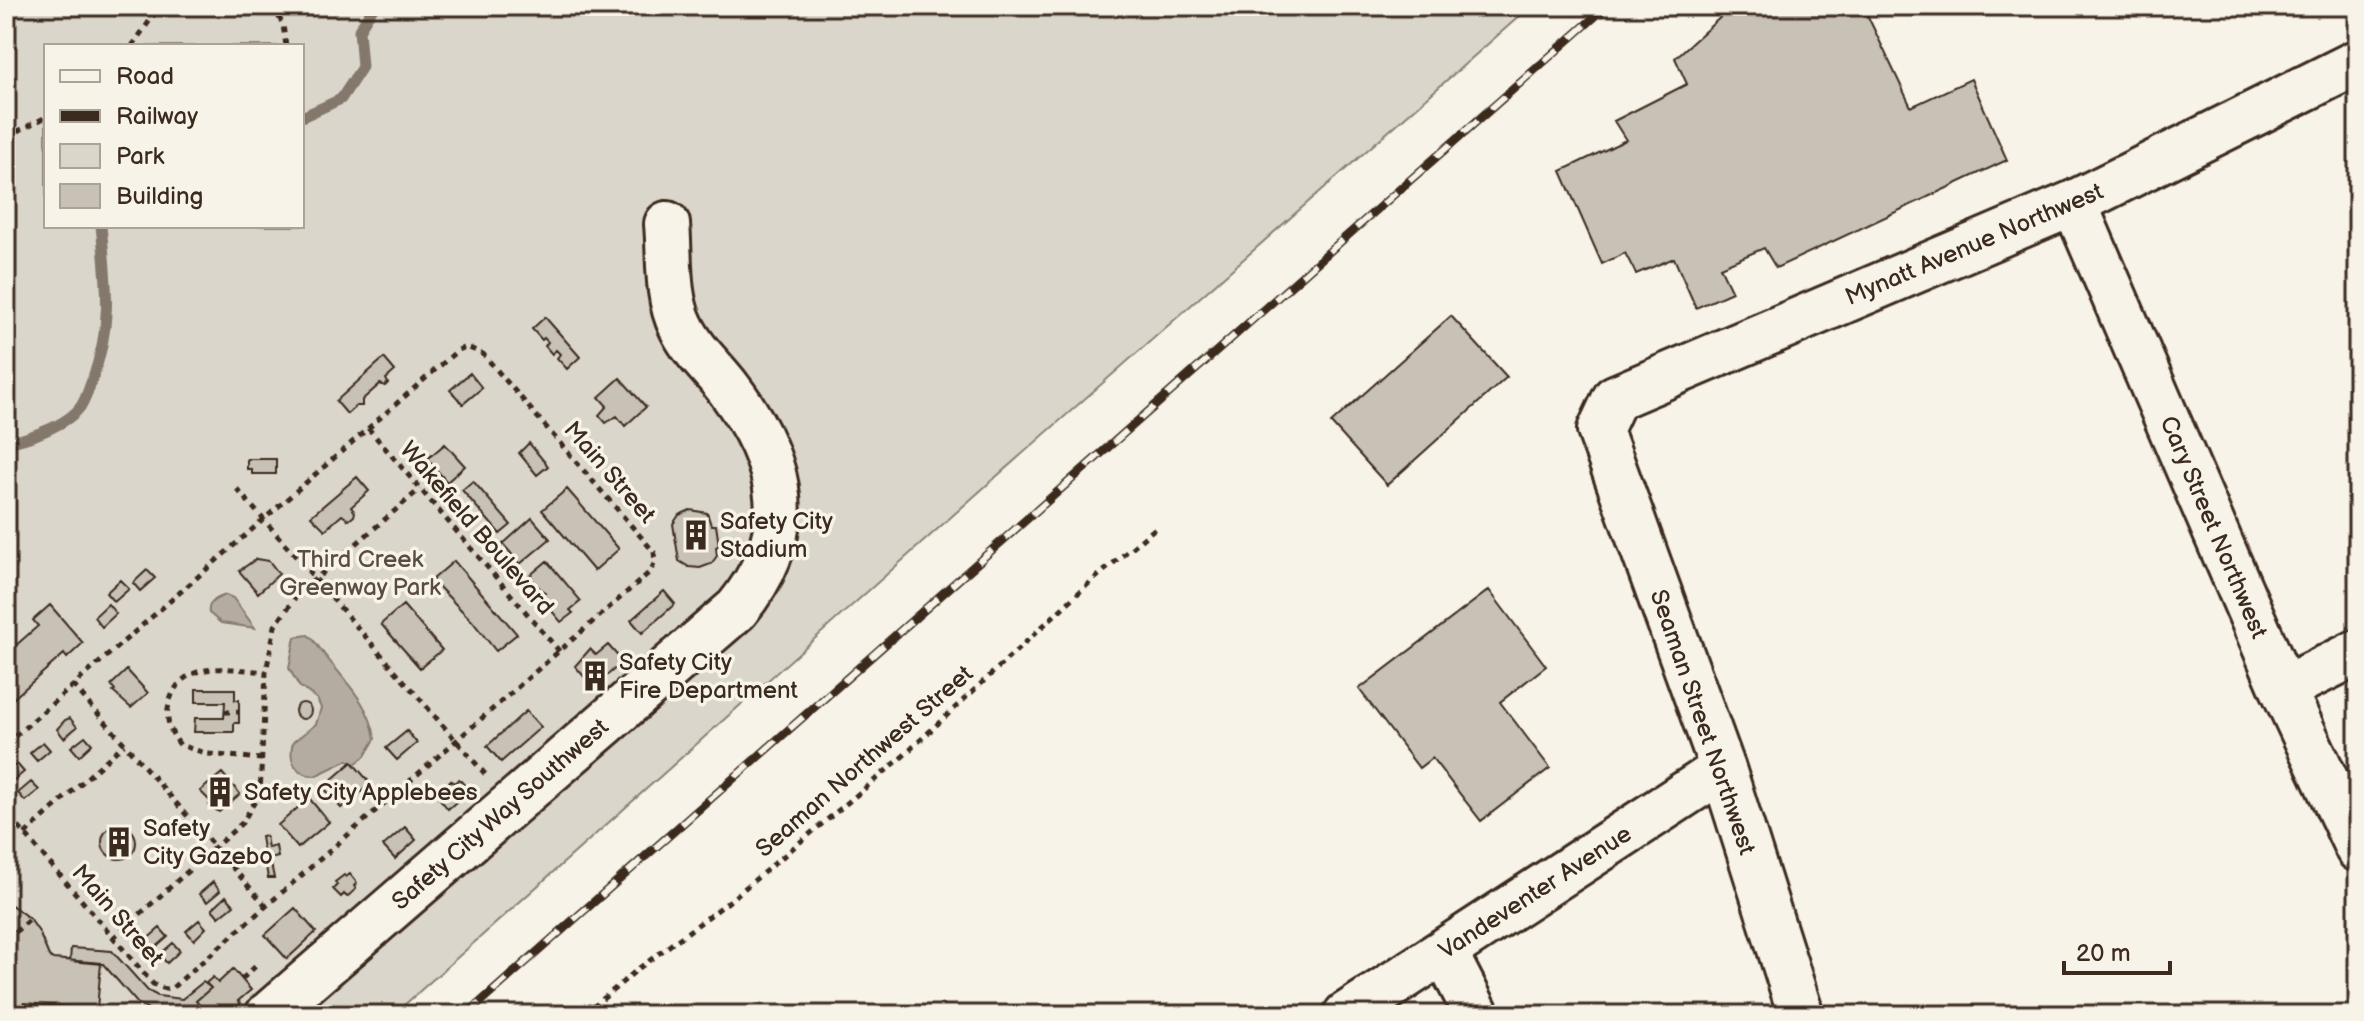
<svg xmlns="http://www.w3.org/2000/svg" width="2364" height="1021" font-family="'Balsamiq Sans',sans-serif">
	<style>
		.green { fill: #dbd6cb; stroke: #8b8074; stroke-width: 2; fill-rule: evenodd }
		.water { fill: #b4aca0; stroke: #84786c; stroke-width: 2 }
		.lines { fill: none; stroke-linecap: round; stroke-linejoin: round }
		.stream { stroke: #84786c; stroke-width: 11 }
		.building { fill: #c8c1b6; stroke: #3b2a1e; stroke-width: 2 }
		.minor-casing { stroke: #3b2a1e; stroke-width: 50 }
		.path { stroke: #3b2a1e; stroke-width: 5; stroke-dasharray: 6 6; stroke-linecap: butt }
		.minor { stroke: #f7f3e8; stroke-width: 44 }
		.rail-casing { stroke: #3b2a1e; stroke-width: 9 }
		.rail { stroke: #f7f3e8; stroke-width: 6; stroke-dasharray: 18; stroke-linecap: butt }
		.labels { text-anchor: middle; stroke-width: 7; stroke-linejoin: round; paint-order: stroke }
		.street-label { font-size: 24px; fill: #3b2a1e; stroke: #f7f3e8 }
		.poi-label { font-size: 24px; fill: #3b2a1e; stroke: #f7f3e8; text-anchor: start }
		.park-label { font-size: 24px; fill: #5b4c41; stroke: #f7f3e8 }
	</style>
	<rect width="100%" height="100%" fill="#f7f3e8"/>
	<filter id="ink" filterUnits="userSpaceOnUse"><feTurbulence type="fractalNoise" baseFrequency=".0125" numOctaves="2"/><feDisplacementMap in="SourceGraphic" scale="16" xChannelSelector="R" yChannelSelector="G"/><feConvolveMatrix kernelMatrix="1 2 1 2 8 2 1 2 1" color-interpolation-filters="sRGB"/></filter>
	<g filter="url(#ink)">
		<path class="green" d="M6,6h1525l-543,478 -595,531h-387zM46,46h256v180h-256z"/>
		<path class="water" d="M226,595l7,3 22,30 -34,-5 -12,-10c-2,-11 8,-15 17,-18z
			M308,635c8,6 10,12 16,19 20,26 47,51 51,85l-10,17 -11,9 -6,-5 -33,16c-20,-1 -27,-16 -22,-34l23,-18 5,-16 -4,-9 -18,-13 -10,-18 6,-31z"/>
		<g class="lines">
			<path class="stream" d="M302,117l39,-18 21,-32 -3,-37 15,-24
				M6,443c22,-4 62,-18 75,-37 5,-7 7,-16 10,-23 22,-57 16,-98 10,-157"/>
		</g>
		<path class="building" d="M1733,6h130l48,101 60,-28 36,81 -231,108 -12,-20 -44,19 12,25 -36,16 -22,-50 -38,16 -11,-21 -23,11 -41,-93 65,-31 -12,-19 73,-37 -12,-26z
			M1451,316l56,61 -120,108 -56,-62z
			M545,317l35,40 -13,12 -10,-11 3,-4 -4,-4 -4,4 -7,-8 3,-4 -4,-4 -2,2 -10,-11z
			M384,358l11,13 -9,8 2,4 -3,3 -5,-2 -18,16v6h-6l-9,8 -11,-13z
			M470,373l12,15 -19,16 -13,-14z
			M620,378l26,29 -21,19 -8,-10 -11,7 -7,-8 8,-9 -8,-9z
			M529,443l19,23 -11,9 -18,-22z
			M445,444l20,22 -18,16 -20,-23z
			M247,459h29v15h-24v-5h-5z
			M357,477l12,14 -18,16 4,5 -1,4 -5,4 -7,-5 -17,15 -14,-14z
			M473,481l38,44 -11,9 -38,-44z
			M567,489l52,60 -25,22 -52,-61z
			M690,510l17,3 4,12h5l3,20 -3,2 1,9 -6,8 -11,4 -11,-1 -10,-6 -6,-37 6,-9z
			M532,518l18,21 -30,25 -17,-20z
			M256,559l13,2 10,13 -21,19 -19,-22z
			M454,561l63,73 -21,17 -24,-30 -40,-41z
			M547,561l34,40 -11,9 3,3 -12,9 -21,-25 5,-4 -17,-16z
			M147,570l8,8 -15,13 -7,-8z
			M120,580l9,9 -15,13 -8,-9z
			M1489,590l57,76 -46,36 50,66 -69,53 -49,-63 -13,10 -60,-79z
			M664,591l11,13 -33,29 -11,-13z
			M108,604l8,10 -14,13 -8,-10z
			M50,605l33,38 -16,15 -3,-4 -58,51v-51l32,-28 -5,-6z
			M403,605l39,45 -22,18 -39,-44z
			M608,645l15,17 -30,25 -18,-21 15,-17 6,6z
			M127,670l21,23 -17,15 -18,-16 2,-2 -4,-5z
			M196,689h39v11h4v23h-5v9h-40l1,-14h29l1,-16h-29z
			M295 711a8 8 0 1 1 16 0a8 8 0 1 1-16 0Z
			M526,711l15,16 -40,35 -14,-16z
			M70,718l7,9 -13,11 -7,-9 8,-9z
			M407,731l10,12 -20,17 -11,-12z
			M85,736l7,8 -13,12 -8,-9z
			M43,742l7,8 -13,11 -7,-8z
			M352,762l19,22 -30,24 -18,-21z
			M17,764l7,8 -13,11 -5,-5v-6z
			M222,773l18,21 -21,18 -10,-7 2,-3 -11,-11z
			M459,779l8,9 -5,4 2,3 -16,14 -12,-15 15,-14 3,3z
			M31,782l8,8 -14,11 -7,-8z
			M309,798l20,24 -31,26 -20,-23z
			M102 842a17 17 0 1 1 34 0a17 17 0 1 1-34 0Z
			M405,827l11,13 -21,19 -12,-13z
			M266,836l2,12 8,-2 2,11 -8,2 4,19h-6l-7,-41z
			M350,874l7,9 -3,3 2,3 -9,8 -3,-3 -3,3 -8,-8 4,-4 -2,-3 9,-7 2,2z
			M213,882l7,9 -13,11 -8,-8z
			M226,896l8,9 -15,12 -7,-8z
			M6,901l24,18 9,13 10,24 4,3 48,4 -4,46 -73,-6 -18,12z
			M295,908l21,24 -29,27 -22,-24z
			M199,920l7,8 -12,12 -8,-9z
			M160,928l8,9 -14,12 -8,-9z
			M173,943l7,8 -13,12 -8,-8z
			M71,948l41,3 36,40 10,5 24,3 21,-17 8,6 -15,13 4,5 -13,9 -33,-3 -16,-8 -35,-40 -33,-3z
			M233,969l18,21 -13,11 3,2 -12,12 -3,-4 -4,4h-14l-12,-14 15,-13 -5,-5 7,-6 5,6z"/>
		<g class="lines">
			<g class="minor-casing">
				<path id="minor" d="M2074,203l209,486 75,160
					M2283,689l75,-37
					M1444,951l33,64
					M268,1015l469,-406c62,-76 48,-146 -8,-220 -16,-21 -37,-39 -48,-63 -15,-30 -11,-70 -14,-102
					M1346,1015l377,-246
					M1801,1015l-78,-246 -123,-339 15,-32 459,-195 284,-141"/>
			</g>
			<path class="path" d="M273,6l10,19 3,21
				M592,6l29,4 15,-4
				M132,46l28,-40
				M6,137l40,-20
				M368,428l192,224
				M237,489l249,286
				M73,685l194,222
				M224,712h15
				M6,744l452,-394 9,-3 16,7 171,198 1,10 -5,10 -478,416 -7,1 -12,-5 -147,-172
				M262,759l-54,-5 -28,-9c-10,-13 -15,-25 -11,-41 11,-46 61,-35 97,-32
				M25,834l99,-90
				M113,938l129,-115 18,-30 6,-121 9,-46 23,-32 122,-105
				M6,940l24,-21
				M242,979l16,-15
				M584,1015l54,-46 89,-66 173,-144 186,-173 73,-61"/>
			<use href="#minor" class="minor"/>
			<g class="rail-casing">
				<path id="rail" d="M466,1015l1141,-1009"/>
			</g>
			<use href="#rail" class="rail"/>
		</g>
	</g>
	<defs>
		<g id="building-bare" transform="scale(2.4)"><path d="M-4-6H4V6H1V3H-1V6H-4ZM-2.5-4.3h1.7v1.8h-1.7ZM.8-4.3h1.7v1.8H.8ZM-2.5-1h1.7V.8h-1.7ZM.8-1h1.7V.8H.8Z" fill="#3b2a1e" stroke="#f7f3e8" stroke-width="2.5" paint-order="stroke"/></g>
	</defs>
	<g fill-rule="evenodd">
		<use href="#building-bare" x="696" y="535"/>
		<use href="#building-bare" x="595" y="676"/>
		<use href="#building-bare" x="220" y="792"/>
		<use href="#building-bare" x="119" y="842"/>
	</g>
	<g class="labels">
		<g class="street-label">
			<text transform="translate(1974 244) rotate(-23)" y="8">Mynatt Avenue Northwest</text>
			<text transform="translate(610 472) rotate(49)" y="8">Main Street</text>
			<text transform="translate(2214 527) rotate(67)" y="8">Cary Street Northwest</text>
			<text transform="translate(477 528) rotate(49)" y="8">Wakefield Boulevard</text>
			<text transform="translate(1703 722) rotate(71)" y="8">Seaman Street Northwest</text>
			<text transform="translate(864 761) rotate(-41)" y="8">Seaman Northwest Street</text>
			<text transform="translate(500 814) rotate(-41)" y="8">Safety City Way Southwest</text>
			<text transform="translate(1535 892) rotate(-33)" y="8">Vandeventer Avenue</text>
			<text transform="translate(118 915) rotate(49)" y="8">Main Street</text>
		</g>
		<g class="poi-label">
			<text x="720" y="529">Safety City<tspan x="720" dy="28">Stadium</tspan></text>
			<text x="619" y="670">Safety City<tspan x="619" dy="28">Fire Department</tspan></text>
			<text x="244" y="800">Safety City Applebees</text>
			<text x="143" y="836">Safety<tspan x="143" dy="28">City Gazebo</tspan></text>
		</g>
		<g class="park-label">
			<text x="360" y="567">Third Creek<tspan x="360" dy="28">Greenway Park</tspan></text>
		</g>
	</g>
	<rect width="2364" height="1021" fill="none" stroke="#f7f3e8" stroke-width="32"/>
	<rect x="16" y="16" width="2332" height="989" fill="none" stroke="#3b2a1e" stroke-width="3" filter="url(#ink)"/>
	<rect x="44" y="44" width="260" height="184" fill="#f7f3e8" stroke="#aca397" stroke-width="2"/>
	<rect x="60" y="70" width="40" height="12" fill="#f7f3e8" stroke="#aca397" stroke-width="2"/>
	<text x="116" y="84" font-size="24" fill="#3b2a1e">Road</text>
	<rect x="60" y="110" width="40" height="12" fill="#3b2a1e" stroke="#aca397" stroke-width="2"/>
	<text x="116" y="124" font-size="24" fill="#3b2a1e">Railway</text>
	<rect x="60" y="144" width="40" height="24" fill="#dbd6cb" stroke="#aca397" stroke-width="2"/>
	<text x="116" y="164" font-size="24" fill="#3b2a1e">Park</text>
	<rect x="60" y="184" width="40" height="24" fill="#c8c1b6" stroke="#aca397" stroke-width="2"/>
	<text x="116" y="204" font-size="24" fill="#3b2a1e">Building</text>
	<path d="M2064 961v12h106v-12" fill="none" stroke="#3b2a1e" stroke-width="4"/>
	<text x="2076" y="961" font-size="24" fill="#3b2a1e" stroke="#f7f3e8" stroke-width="6" paint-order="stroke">20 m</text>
</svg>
